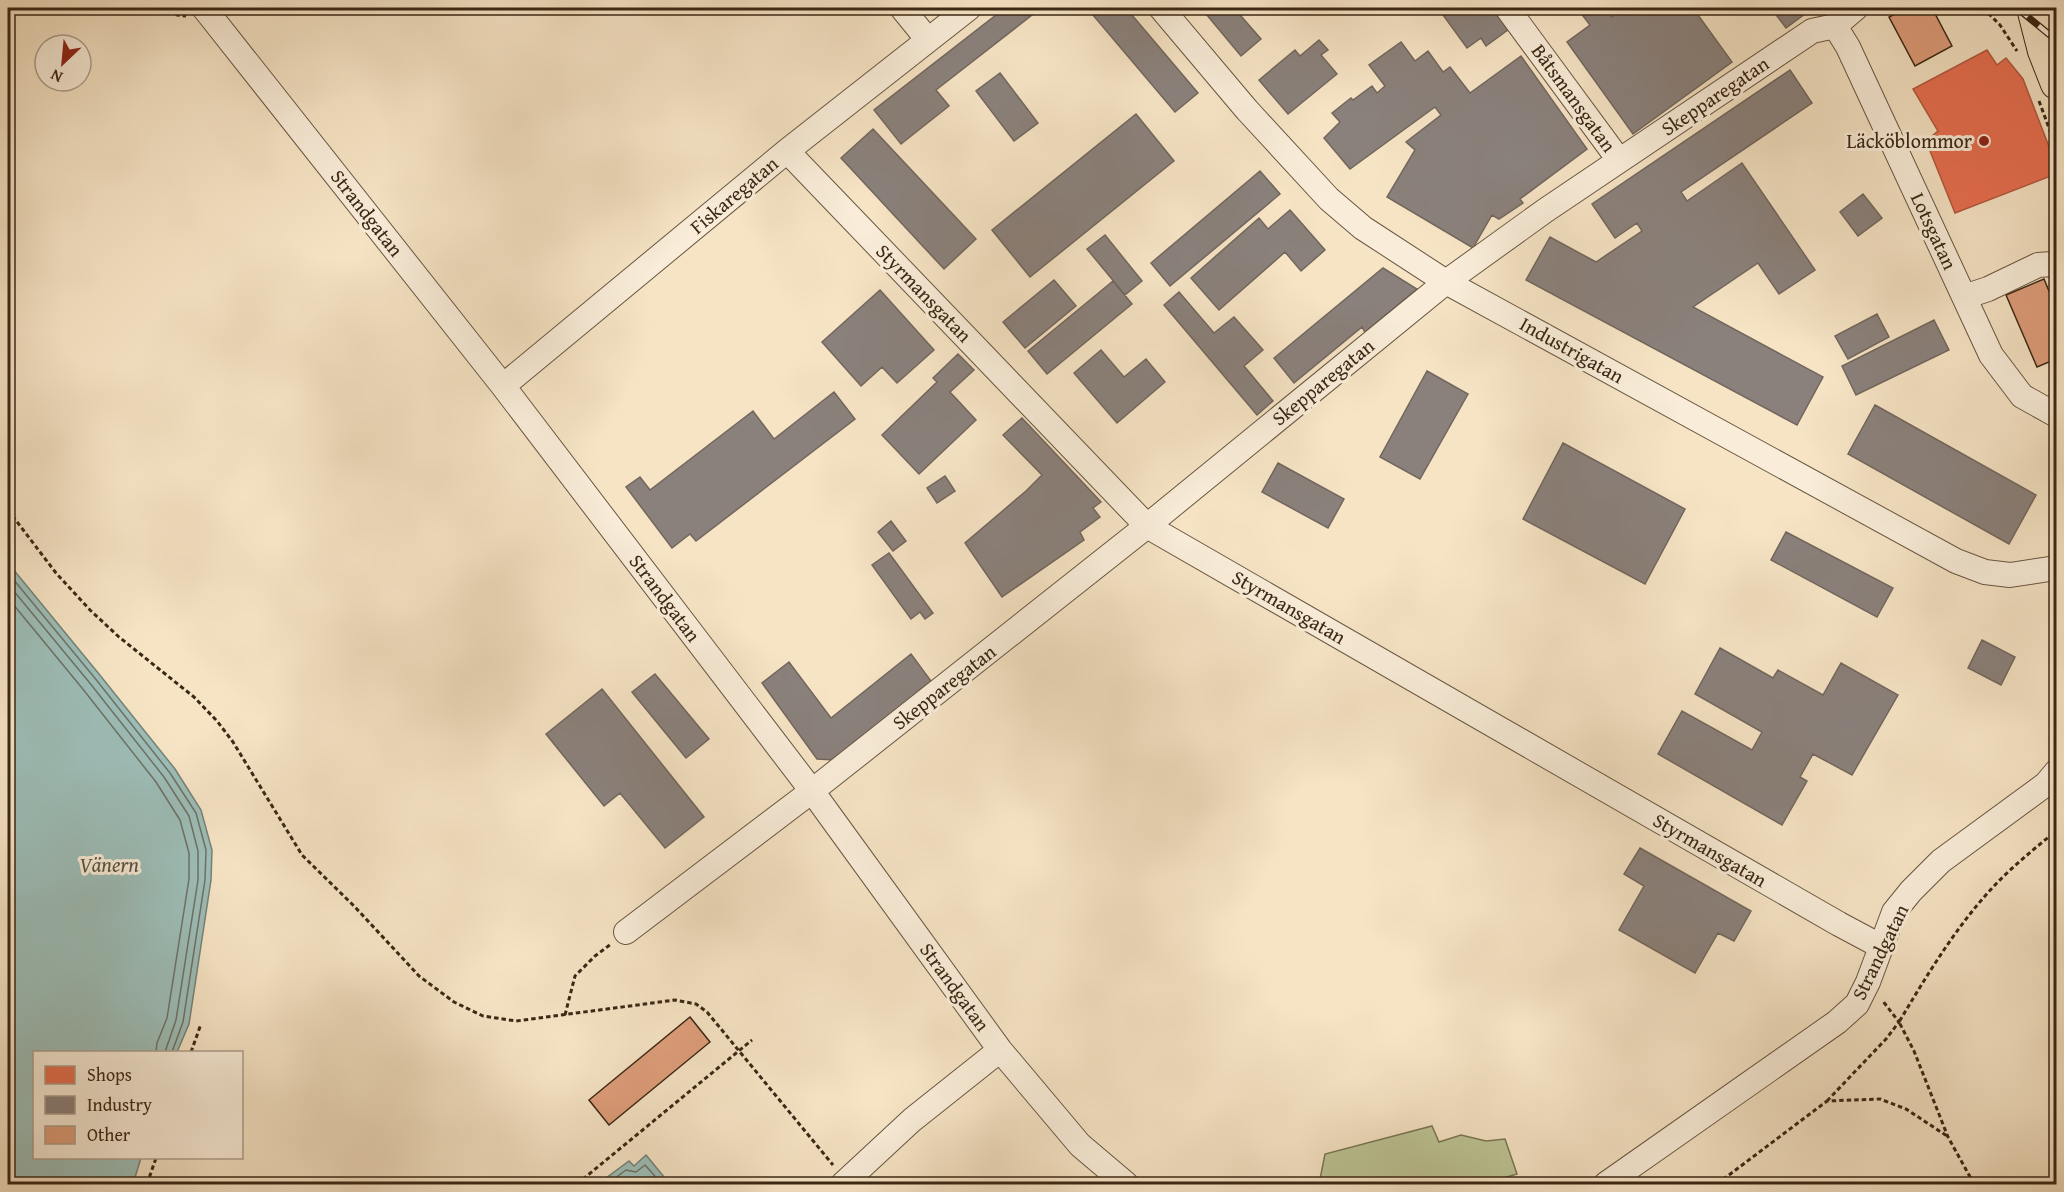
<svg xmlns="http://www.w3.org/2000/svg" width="2064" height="1192" font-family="'Gentium Book Plus',serif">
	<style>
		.green { fill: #bcc495; stroke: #7b7655; stroke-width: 1.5 }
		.water { fill: #9dbeb8; stroke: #758277; stroke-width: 1.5 }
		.shops { fill: #e76f51; stroke: #b3593f; stroke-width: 1.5 }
		.industry { fill: #8a817c; stroke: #72665d; stroke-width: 1.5 }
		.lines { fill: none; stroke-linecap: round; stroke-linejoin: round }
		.shore { stroke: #6c7266; stroke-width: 1.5 }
		.building { fill: #df9e7b; stroke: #3a2715; stroke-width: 1.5 }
		.minor-casing { stroke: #695641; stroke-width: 26 }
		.major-casing { stroke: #3a2715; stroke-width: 32 }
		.path { stroke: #3a2715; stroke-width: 3; stroke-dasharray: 4.5 3; stroke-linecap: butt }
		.minor { stroke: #f9edd9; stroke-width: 24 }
		.major { stroke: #f6e4c5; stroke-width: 30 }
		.rail-casing { stroke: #3a2715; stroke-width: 7 }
		.rail { stroke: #f9edd9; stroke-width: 4.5; stroke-dasharray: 14; stroke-linecap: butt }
		.poi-dot { fill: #8f2418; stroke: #f9edd9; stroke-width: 2 }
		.labels { text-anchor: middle; stroke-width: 6; stroke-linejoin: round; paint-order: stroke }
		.street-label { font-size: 20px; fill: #3a2715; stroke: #f9edd9 }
		.poi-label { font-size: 20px; fill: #3a2715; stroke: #f9edd9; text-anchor: end }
		.water-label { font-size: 21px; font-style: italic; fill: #585446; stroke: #f9edd9 }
	</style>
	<rect width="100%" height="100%" fill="#f6e4c5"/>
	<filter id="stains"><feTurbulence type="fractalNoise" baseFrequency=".00333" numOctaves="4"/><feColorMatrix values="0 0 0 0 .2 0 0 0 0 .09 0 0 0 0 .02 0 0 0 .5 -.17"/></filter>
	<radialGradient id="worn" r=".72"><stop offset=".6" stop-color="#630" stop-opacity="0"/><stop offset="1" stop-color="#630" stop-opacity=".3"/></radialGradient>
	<path class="green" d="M1432,1126l7,16 22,-7 25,6 19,-2 12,35 -34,10h-164l6,-30z"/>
	<path class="water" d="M8,563l91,111 76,95 26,41 11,40 -1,30 -22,144 -12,28h-143v106h107l-8,26h-125z
		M646,1155l23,28 6,-4 5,5h-82l31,-23 5,5z"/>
	<path class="shops" d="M1987,50l10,15 9,-7 17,21 33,86v9l-101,39 -29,-72 12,-10 -25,-42z"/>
	<path class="industry" d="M1005,8h36l-105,82 13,16 -48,38 -27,-34z
		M1087,8h39l72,85 -23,19z
		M1201,8h33l27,31 -20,17z
		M1438,8h55l16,21 -23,17 -5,-8 -14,10z
		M1577,8h28l7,9 13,-9h68l39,54 -99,72 -66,-92 23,-17z
		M1771,8h42l-27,20z
		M1319,40l9,10 -7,5 16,19 -49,40 -29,-34 36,-30 5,6z
		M1401,42l14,19 13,-10 15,21 7,-5 20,26 51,-37 66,93 -67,50 3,4 -24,16 -7,-4 -19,33 -86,-51 28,-47 -9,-8 35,-27 -6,-8 -85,62 -26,-31 16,-16 -8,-9 19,-15 2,2 19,-14 5,7 8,-7 -16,-21z
		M1790,70l22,33 -131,89 6,9 55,-38 73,107 -36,24 -21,-31 -65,44 130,70 -26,48 -271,-145 24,-43 46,25 46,-31 -5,-8 -22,15 -23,-34z
		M1000,73l38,50 -24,18 -38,-50z
		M1136,114l38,47 -144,116 -38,-47z
		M873,129l103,110 -32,30 -103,-111z
		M1260,171l20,23 -110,92 -19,-23z
		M1863,194l19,24 -24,18 -18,-24z
		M1290,210l35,40 -24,21 -16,-19 -66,58 -28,-32 68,-60 9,11z
		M1105,235l37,46 -17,14 -38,-46z
		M1383,268l34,21 -52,43 -3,-5 -68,56 -20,-25z
		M1054,280l22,26 -51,42 -22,-26z
		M1113,281l19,23 -85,70 -19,-23z
		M880,290l54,60 -37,33 -15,-16 -21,19 -39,-44z
		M1179,292l35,41 20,-16 29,33 -19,16 29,35 -16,14 -93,-110z
		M1877,314l12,23 -41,22 -13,-23z
		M1934,320l15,30 -93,45 -14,-29z
		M1101,350l23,27 22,-18 19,23 -48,41 -43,-50z
		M958,354l16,16 -24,22 26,28 -57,54 -37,-39 55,-53 -4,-4z
		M1427,371l41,23 -48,85 -40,-22z
		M834,392l21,27 -159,122 -6,-7 -18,14 -46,-61 14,-10 10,13 103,-79 21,28z
		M1875,405l161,90 -27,49 -161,-90z
		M1022,418l79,84 -8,6 7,9 -20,15 4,8 -82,57 -37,-54 61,-52 16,-16 -39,-40z
		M1563,443l122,66 -40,75 -122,-65z
		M1278,463l66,36 -16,29 -66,-36z
		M945,476l10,15 -18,12 -10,-15z
		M891,521l15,20 -13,10 -15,-19z
		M1786,532l107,56 -16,29 -106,-57z
		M889,553l44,60 -8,6 -5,-7 -9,7 -39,-54z
		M1982,640l33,17 -14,28 -33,-17z
		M1720,648l53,30 5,-8 45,25 18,-32 57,32 -46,80 -39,-21 -13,23 7,4 -25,44 -124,-71 24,-43 70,39 10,-18 -67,-38z
		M911,654l20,27 -96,79 -18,-1 -55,-76 27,-21 42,56z
		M655,674l54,65 -23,19 -54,-66z
		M602,689l102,128 -39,31 -45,-55 -16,13 -58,-72z
		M1640,848l111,63 -17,30 -16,-8 -23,40 -76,-43 25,-44 -20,-12z"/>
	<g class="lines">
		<path class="shore" d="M8,573l86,104 76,96 26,40 10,37 -1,30 -22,142 -11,30
			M8,584l81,98 75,95 25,39 9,35v29l-22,140 -11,32
			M8,598l74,90 74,94 24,38 9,33v26l-22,139 -10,25 -1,9
			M607,1184l19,-14 10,2 9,-7 17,19"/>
	</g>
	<path class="building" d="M1907,8h25l20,38 -37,20 -26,-49z
		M2044,279l12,29v51l-19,8 -31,-72z
		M690,1017l20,25 -101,83 -20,-25z"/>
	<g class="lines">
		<g class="minor-casing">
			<path id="minor" d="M204,8l299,378 309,405 188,259 80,95 46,39
				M902,8l26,32
				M1161,8l86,102 82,89 34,29 83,54 510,279 29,11 25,3 46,-7
				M1507,8l112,152
				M1835,26l13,21 143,308 31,41 34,19
				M787,151l360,375 692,398 43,23
				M1964,297l24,-8 50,-24 14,-1 4,2
				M503,386l284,-235 182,-143
				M626,932l186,-141 335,-265 299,-244 100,-72 266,-179 23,-5 21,-18
				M843,1184l69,-64 88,-70
				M1606,1184l231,-162 20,-18 11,-22 26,-70 17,-21 30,-30 105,-77 10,-12"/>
		</g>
		<g class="major-casing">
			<path id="major" d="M2032,8l11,43 13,33"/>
		</g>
		<path class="path" d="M171,8l6,7 9,1
			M1983,8l17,17 17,26
			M2039,101l17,46
			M8,510l48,63 34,37 29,27 75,60 23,24 16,21 69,113 52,51 65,70 35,26 29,14 33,5 159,-21 21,4 11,8 126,153
			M565,1015l10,-39 20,-20 16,-12
			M191,1052l10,-28
			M1827,1101l59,-62 13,-17 -17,-22
			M147,1184l9,-26
			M577,1184l175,-144
			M1717,1184l110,-83 53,-2 26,10 41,27
			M1974,1184l-26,-47 -34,-86 -15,-29c31,-52 64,-107 108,-149 16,-15 33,-29 49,-42"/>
		<use href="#minor" class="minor"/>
		<use href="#major" class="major"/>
		<g class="rail-casing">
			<path id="rail" d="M2017,8l39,32"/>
		</g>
		<use href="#rail" class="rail"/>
	</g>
	<circle class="poi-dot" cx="1984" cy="141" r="6"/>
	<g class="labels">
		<g class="street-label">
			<text transform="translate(1715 96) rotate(-34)" y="7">Skepparegatan</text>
			<text transform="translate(1574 98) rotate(54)" y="7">Båtsmansgatan</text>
			<text transform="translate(734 195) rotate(-40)" y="7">Fiskaregatan</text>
			<text transform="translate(367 213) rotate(52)" y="7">Strandgatan</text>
			<text transform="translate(1934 231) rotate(65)" y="7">Lotsgatan</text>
			<text transform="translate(924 293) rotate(46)" y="7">Styrmansgatan</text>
			<text transform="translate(1572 350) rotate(29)" y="7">Industrigatan</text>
			<text transform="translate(1323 382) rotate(-39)" y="7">Skepparegatan</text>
			<text transform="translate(665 598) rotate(53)" y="7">Strandgatan</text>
			<text transform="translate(1289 607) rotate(30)" y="7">Styrmansgatan</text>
			<text transform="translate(944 687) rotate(-38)" y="7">Skepparegatan</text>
			<text transform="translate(1710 850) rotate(30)" y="7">Styrmansgatan</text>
			<text transform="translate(1880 952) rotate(-64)" y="7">Strandgatan</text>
			<text transform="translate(955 987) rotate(54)" y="7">Strandgatan</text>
		</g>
		<g class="poi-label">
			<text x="1972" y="148">Läcköblommor</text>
		</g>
		<g class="water-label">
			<text x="109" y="872">Vänern</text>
		</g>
	</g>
	<rect width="2064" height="1192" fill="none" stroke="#f6e4c5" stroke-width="30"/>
	<rect x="9" y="9" width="2046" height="1174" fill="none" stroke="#3a2715" stroke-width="3"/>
	<rect x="15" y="15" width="2034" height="1162" fill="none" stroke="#3a2715" stroke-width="1.5"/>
	<rect x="33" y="1051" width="210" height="108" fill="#f9edd9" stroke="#ad9e8b" stroke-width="1.5"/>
	<rect x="45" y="1066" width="30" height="18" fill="#e76f51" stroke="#ad9e8b" stroke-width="1.5"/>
	<text x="87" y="1081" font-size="18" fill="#3a2715">Shops</text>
	<rect x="45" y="1096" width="30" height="18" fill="#8a817c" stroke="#ad9e8b" stroke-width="1.5"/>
	<text x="87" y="1111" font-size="18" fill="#3a2715">Industry</text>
	<rect x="45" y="1126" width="30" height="18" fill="#df9e7b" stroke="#ad9e8b" stroke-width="1.5"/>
	<text x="87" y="1141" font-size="18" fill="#3a2715">Other</text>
	<g transform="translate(63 63) rotate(206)"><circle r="28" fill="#f9edd9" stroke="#ad9e8b" stroke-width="1.5"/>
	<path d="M0-4.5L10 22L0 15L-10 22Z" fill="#8f2418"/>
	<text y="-9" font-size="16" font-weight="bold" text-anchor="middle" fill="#3a2715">N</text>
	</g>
	<rect width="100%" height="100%" filter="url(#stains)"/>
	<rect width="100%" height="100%" fill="url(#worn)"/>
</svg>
